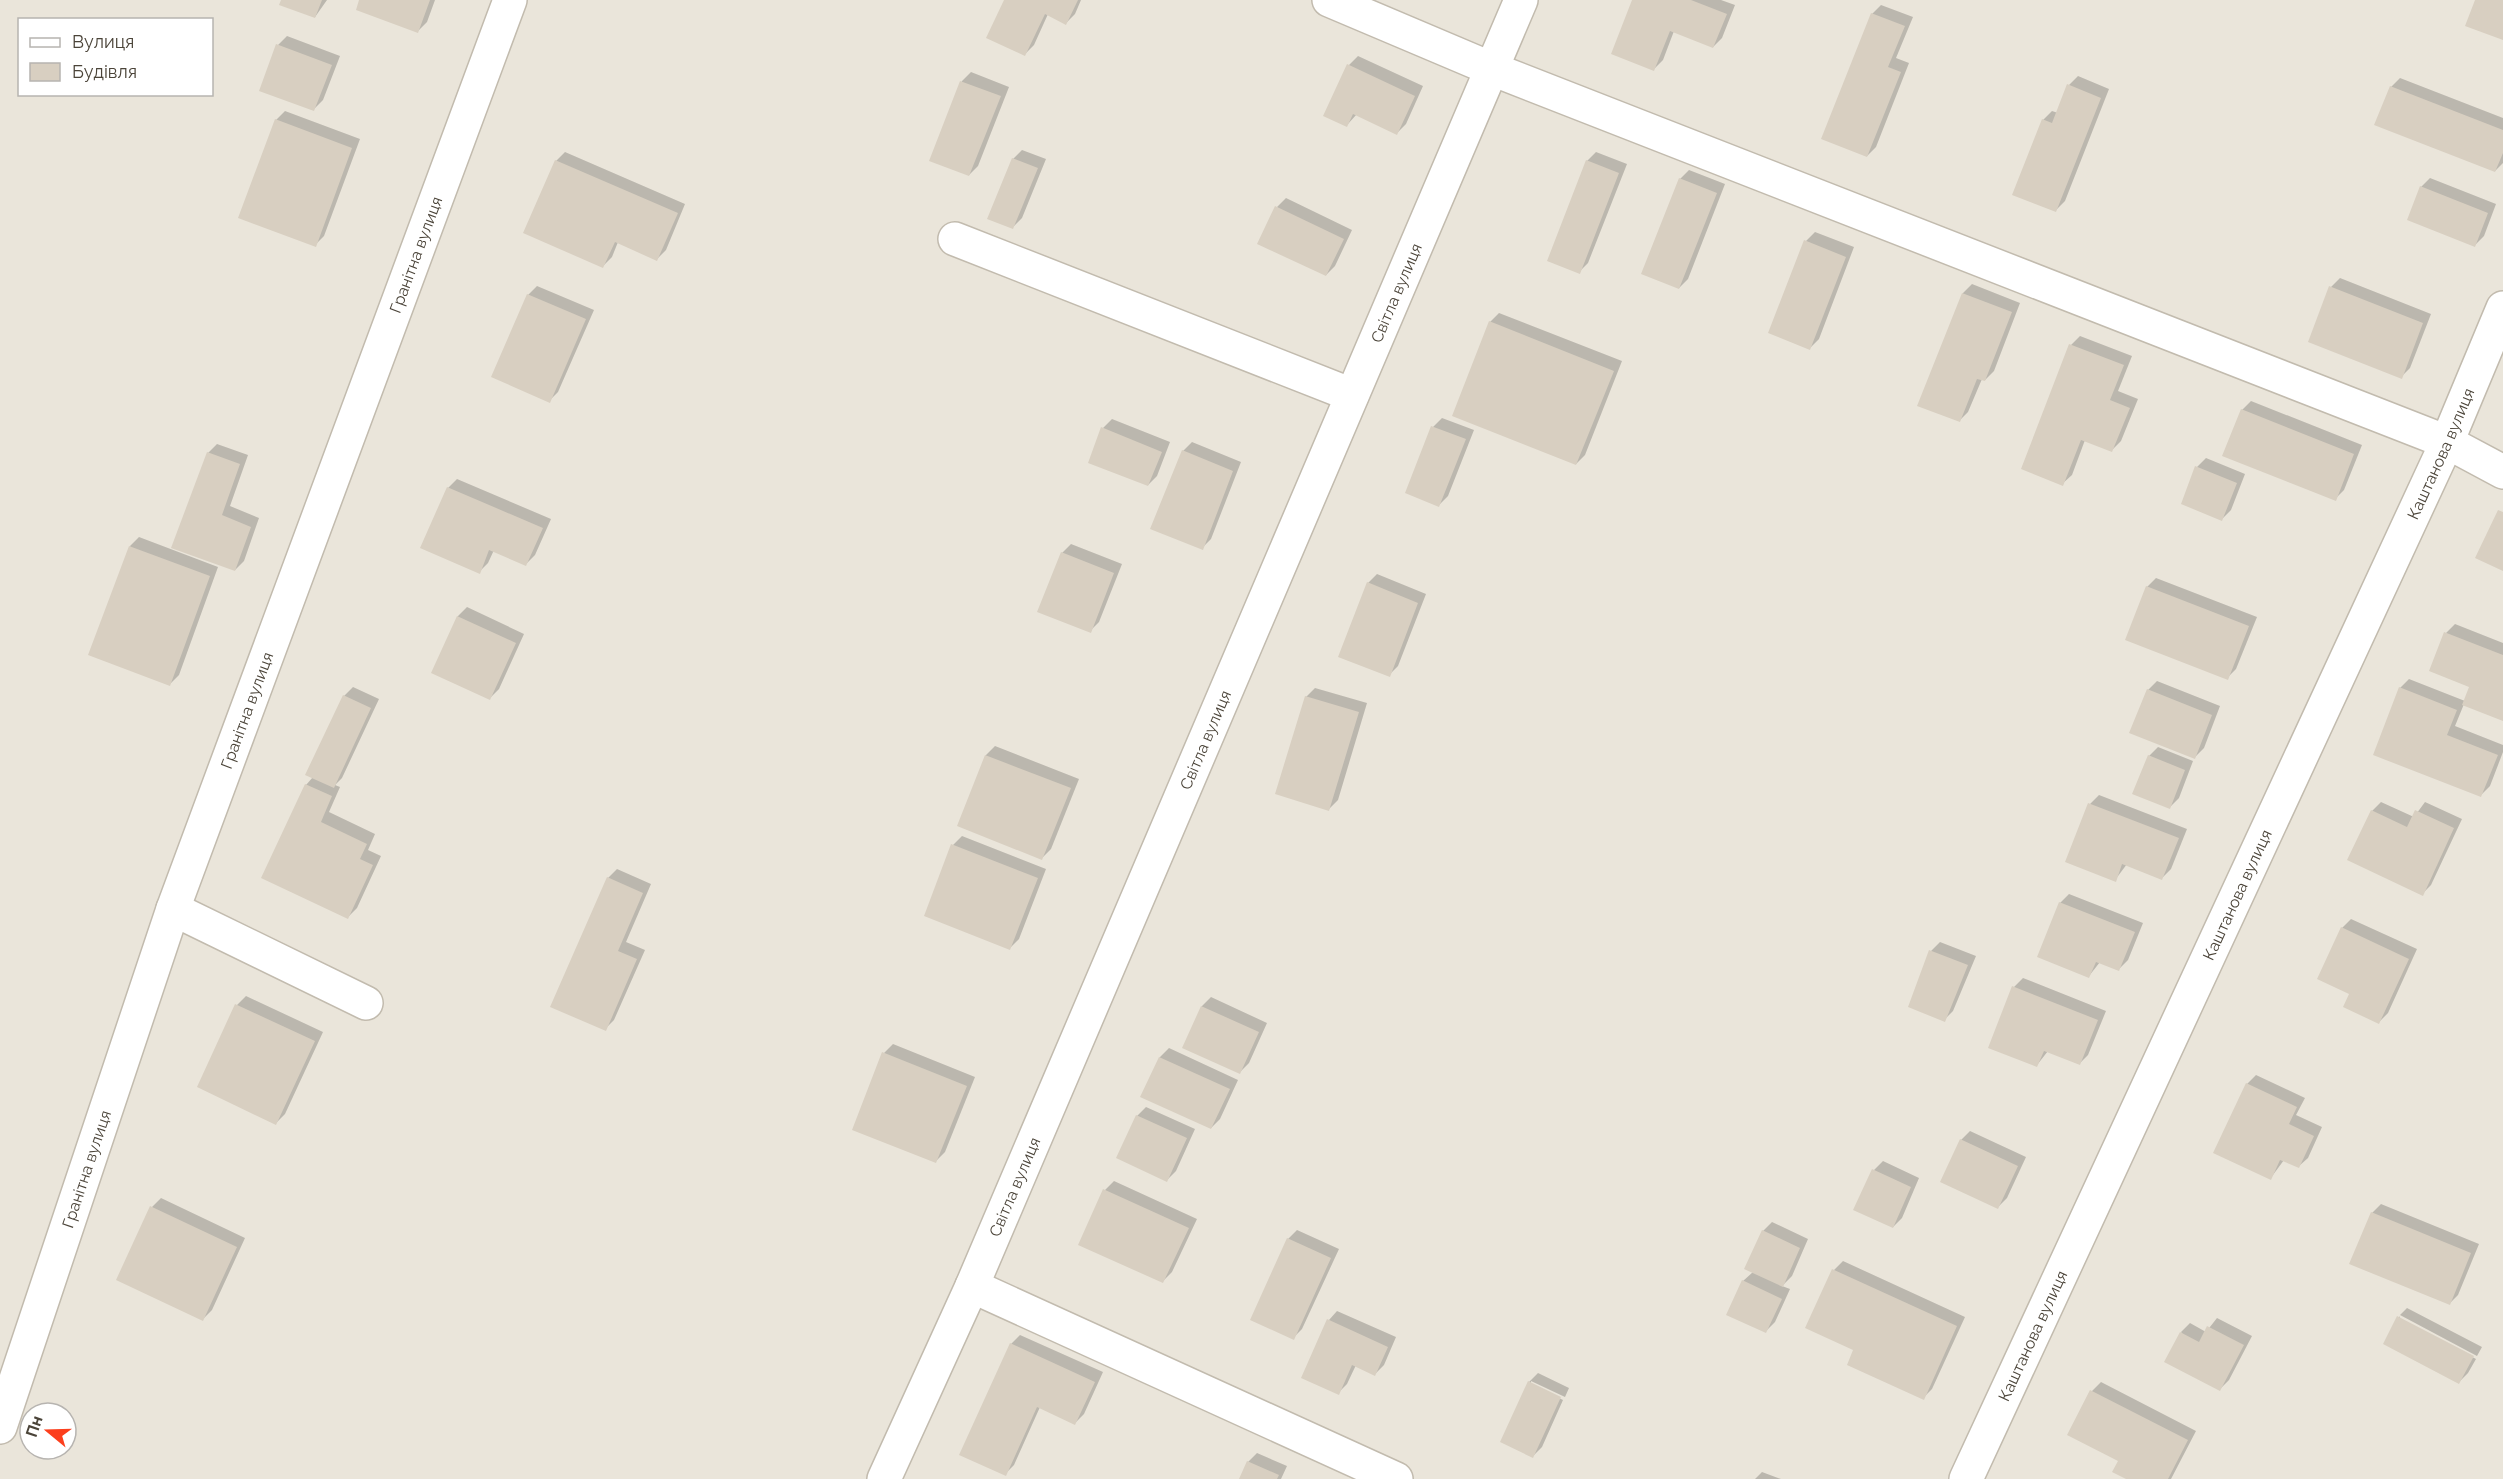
<svg xmlns="http://www.w3.org/2000/svg" width="2503" height="1479" font-family="Raleway,sans-serif">
	<style>
		.residential { fill: #eae5da; fill-rule: evenodd }
		.shadow { fill: #0003 }
		.building { fill: #d8cfc1 }
		.lines { fill: none; stroke-linecap: round; stroke-linejoin: round }
		.minor-casing { stroke: #c2bbae; stroke-width: 36 }
		.minor { stroke: #fff; stroke-width: 33 }
		.labels { text-anchor: middle; stroke-width: 5; stroke-linejoin: round; paint-order: stroke }
		.street-label { font-size: 16px; fill: #4b4439; stroke: #fff }
	</style>
	<rect width="100%" height="100%" fill="#f6f3ec"/>
	<path class="residential" d="M0,0h2503v1479h-2503zM20,20h192v74h-192zM30,1413h36v36h-36z"/>
	<path class="shadow" d="M282,0h45l-12,17z
		M361,0h74l-8,22 -9,9z
		M1006,0h75l-6,14 -9,9 -18,-9 -14,31 -9,9z
		M1634,0h87l14,5 -13,33 -9,9 -39,-16 -11,29 -9,9z
		M1881,5l32,12 -17,41 13,5 -33,84 -9,9 5,-142z
		M287,36l53,20 -17,44 -9,9 -36,-64z
		M1358,56l65,30 -17,38 -9,9 -40,-19 -10,11 2,-60z
		M971,72l38,15 -31,79 -9,9 -38,-15 31,-79z
		M2078,76l31,13 -44,112 -9,9 -13,-90 9,-9 6,2 11,-28z
		M2400,78l103,40v45l-8,8 -104,-84z
		M285,111l75,28 -36,97 -9,9 -39,-125z
		M1022,150l24,9 -24,59 -9,9v-68z
		M565,152l120,52 -19,46 -9,9 -39,-17 -6,15 -9,9 -47,-105z
		M1596,152l31,12 -39,99 -9,9 8,-111z
		M1689,170l36,14 -37,95 -9,9 1,-109z
		M2430,178l66,26 -12,32 -9,9 -54,-58z
		M1286,198l66,32 -17,36 -9,9 -49,-68z
		M1815,232l39,15 -35,92 -9,9 -4,-107z
		M2340,278l91,36 -21,54 -9,9 -70,-90z
		M1972,284l48,19 -26,68 -9,9 -3,-1 -14,33 -9,9 -40,-16 44,-112z
		M537,286l57,24 -36,82 -9,9 -56,-24 35,-82z
		M1499,313l123,48 -37,94 -9,9 -86,-142z
		M2080,336l52,20 -14,35 20,8 -17,42 -9,9 -27,-10 -13,35 -10,9 -40,-16 49,-123z
		M2251,401l111,44 -18,45 -9,9 -93,-89z
		M1442,418l32,12 -26,66 -9,9 -32,-13 26,-65z
		M1112,419l58,23 -13,34 -9,9 -45,-57z
		M1192,442l49,20 -30,77 -9,9 -19,-97z
		M217,444l31,11 -18,51 29,12 -15,43 -9,9 -62,-23 35,-94z
		M2206,458l39,16 -14,36 -9,9 -25,-52z
		M457,479l94,40 -16,36 -9,9 -32,-14 -6,13 -9,9 -31,-84z
		M139,537l79,30 -39,108 -9,9 -40,-138z
		M1071,544l51,20 -23,58 -9,9 -28,-78z
		M1377,574l49,20 -28,72 -9,9 -21,-92z
		M2156,578l101,39 -21,52 -9,9 -80,-91z
		M467,607l57,27 -25,55 -9,9 -57,-26 25,-56z
		M2455,624l48,19v77l-39,-16 -9,22 48,19v7l-13,34 -9,9 -81,-107 9,-9 56,22 6,-15 -25,-53z
		M2157,681l63,25 -16,42 -9,9 -47,-67z
		M353,687l26,12 -37,79 -7,7 5,2 -11,25 46,22 -7,16 13,6 -24,52 -9,9 -42,-132 7,-8 31,-81z
		M1315,688l52,15 -29,97 -9,9 -23,-112z
		M995,746l84,33 -28,70 -9,9 -83,-32 27,-71z
		M2158,747l35,14 -14,37 -9,9 -21,-51z
		M2099,795l88,34 -16,40 -9,9 -35,-14 -12,16 -25,-76z
		M2381,802l33,15 11,-15 37,17 -31,66 -9,9 -50,-83z
		M962,836l84,33 -27,70 -9,9 -57,-103z
		M617,869l34,15 -25,58 19,8 -31,70 -9,9 3,-151z
		M2069,894l74,29 -15,37 -9,9 -19,-7 -11,14 -29,-73z
		M2351,919l66,30 -29,64 -9,9 -28,-29 -9,-65z
		M1940,942l36,14 -23,55 -9,9 -13,-69z
		M2023,978l83,33 -18,44 -9,9 -31,-13 -11,14 -23,-78z
		M246,996l77,36 -38,82 -9,9 -77,-36 38,-82z
		M1211,997l56,26 -18,40 -9,9 -56,-25 18,-41z
		M893,1044l82,33 -30,75 -9,9 -52,-108z
		M1169,1048l69,32 -18,39 -9,9 -69,-32 18,-39z
		M2256,1075l49,23 -9,17 26,12 -14,31 -9,8 -15,-6 -14,19 -23,-95z
		M1146,1107l49,22 -19,42 -9,9 -30,-64z
		M1970,1131l56,26 -19,41 -9,9 -37,-67z
		M1883,1161l36,17 -17,40 -9,9 -19,-57z
		M1114,1181l83,38 -25,53 -9,9 -58,-91z
		M161,1198l84,40 -33,72 -9,9 -51,-112z
		M2381,1204l98,40 -21,51 -9,9 -77,-91z
		M1772,1222l36,17 -16,37 -10,10 8,3 -15,33 -9,9 -23,-50 10,-9 10,-41z
		M1297,1230l42,19 -37,80 -9,9 -5,-99z
		M1843,1261l122,56 -33,72 -9,9 -68,-48 -21,-80z
		M2407,1308l75,39 -5,9 -77,-41z
		M1337,1311l59,26 -12,28 -9,9 -19,-9 -9,19 -9,9 -9,-73z
		M2400,1316v3l76,40 -8,14 -9,9 -74,-39z
		M2217,1318l35,18 -23,44 -9,9 -39,-57 9,-9 16,9z
		M1020,1335l83,37 -19,42 -9,9 -35,-16 -26,58 -9,9 6,-130z
		M1538,1373l31,15 -4,9 -34,-16v3l32,16 -21,47 -9,9 -4,-74z
		M2101,1382l95,49 -25,48h-42l-9,-18 -51,-27 23,-43z
		M1257,1453l30,13 -6,13h-40l7,-17z
		M1762,1472l19,7h-26z"/>
	<path class="building" d="M281,0h41l-7,18 -36,-13z
		M359,0h71l-12,33 -62,-23z
		M1004,0h74l-12,25 -21,-11 -20,42 -39,-18z
		M1632,0h59l36,14 -14,34 -43,-17 -16,40 -43,-17z
		M2475,0h28v40l-38,-14z
		M1871,13l34,13 -17,41 13,5 -34,85 -46,-18z
		M276,44l56,21 -18,46 -55,-20z
		M1347,64l68,32 -18,39 -44,-21 -6,13 -24,-11z
		M960,81l41,15 -32,80 -40,-15z
		M2067,84l34,14 -45,114 -44,-17 30,-76 10,4z
		M2390,86l113,44v23l-8,19 -121,-47z
		M275,119l77,29 -36,99 -78,-29z
		M1012,158l26,10 -25,61 -26,-10z
		M555,160l123,53 -21,48 -42,-19 -12,26 -80,-35z
		M1586,160l33,13 -39,101 -33,-13z
		M1679,178l38,15 -38,96 -38,-15z
		M2420,186l68,27 -13,34 -68,-27z
		M1275,206l69,33 -18,37 -69,-32z
		M1804,240l42,17 -36,93 -42,-17z
		M2329,286l94,37 -21,56 -94,-37z
		M1962,293l50,19 -27,69 -8,-2 -17,43 -43,-16z
		M527,294l59,25 -36,84 -59,-26z
		M1489,321l125,50 -38,94 -124,-49z
		M2069,344l55,21 -14,35 20,8 -18,44 -31,-12 -18,46 -42,-17z
		M2241,409l113,45 -18,47 -114,-45z
		M1431,426l35,13 -27,68 -34,-14z
		M1101,427l61,25 -14,34 -60,-23z
		M1182,450l51,21 -30,79 -53,-21z
		M207,452l33,12 -18,51 29,12 -16,44 -64,-23z
		M2195,466l42,17 -15,38 -41,-17z
		M447,487l96,41 -17,38 -37,-16 -9,24 -60,-26z
		M2498,510l5,2v59l-28,-13z
		M129,546l81,30 -40,110 -82,-31z
		M1061,552l53,21 -23,60 -54,-21z
		M1367,582l51,21 -28,74 -52,-20z
		M2146,586l103,40 -21,54 -103,-40z
		M457,616l59,27 -26,57 -59,-27z
		M2444,632l59,23v66l-41,-16 7,-18 -40,-16z
		M2399,687l58,23 -10,25 51,20 -17,42 -108,-42z
		M2147,689l65,26 -17,44 -66,-26z
		M343,695l28,13 -37,80 -29,-13z
		M1305,696l54,16 -30,99 -54,-17z
		M985,755l86,33 -29,72 -85,-34z
		M2148,755l37,15 -15,39 -38,-15z
		M305,784l27,12 -11,26 46,22 -7,15 13,6 -25,54 -87,-41z
		M2088,803l91,35 -17,42 -40,-16 -6,18 -51,-20z
		M2371,810l36,17 8,-17 39,18 -31,68 -76,-36z
		M951,844l87,34 -28,72 -86,-34z
		M607,877l36,16 -25,58 19,8 -31,72 -56,-24z
		M2059,902l76,30 -16,39 -23,-9 -7,16 -52,-21z
		M2341,927l68,32 -30,65 -36,-17 6,-13 -32,-15z
		M1929,950l39,15 -23,57 -37,-15z
		M2012,986l86,34 -18,45 -36,-14 -7,16 -49,-19z
		M235,1004l80,37 -39,84 -79,-38z
		M1201,1006l58,26 -19,42 -58,-26z
		M882,1052l85,34 -31,77 -84,-33z
		M1159,1057l71,32 -19,40 -71,-32z
		M2246,1083l51,24 -8,17 25,12 -15,32 -19,-8 -9,20 -58,-27z
		M1136,1115l51,23 -20,44 -51,-24z
		M1960,1139l58,27 -20,43 -58,-27z
		M1872,1169l39,18 -18,41 -40,-18z
		M1103,1189l86,39 -26,55 -85,-38z
		M150,1206l87,41 -34,74 -87,-41z
		M2371,1212l100,41 -21,52 -101,-41z
		M1762,1230l38,18 -17,39 -39,-18z
		M1287,1238l44,20 -37,82 -44,-20z
		M1832,1269l125,57 -33,74 -77,-35 6,-15 -48,-22z
		M1742,1280l40,19 -16,34 -40,-18z
		M2397,1316l77,40 -15,28 -76,-40z
		M1327,1319l61,28 -13,29 -23,-11 -13,30 -38,-17z
		M2207,1326l37,19 -24,46 -56,-29 16,-30 19,10z
		M1010,1343l85,39 -20,43 -38,-18 -31,69 -47,-21z
		M1528,1381l33,16 -28,61 -33,-16z
		M2090,1390l98,50 -20,39h-42l-14,-7 6,-11 -51,-26z
		M1247,1461l32,14 -2,4h-38z"/>
	<g class="lines">
		<g class="minor-casing">
			<g id="minor">
				<path d="M1329,0l163,69 955,373 56,30"/>
				<path d="M955,239l397,156"/>
				<path d="M173,909l193,94"/>
				<path d="M972,1286l424,193"/>
				<path id="s1" d="M0,1427l173,-518 337,-909"/>
				<path id="s2" d="M884,1479l88,-193 549,-1286"/>
				<path id="s3" d="M1966,1479l481,-1037 56,-134"/>
			</g>
		</g>
		<use href="#minor" class="minor"/>
	</g>
	<g class="labels">
		<g class="street-label">
			<text dy="6" stroke="none"><textPath href="#s1" startOffset="1244">Гранітна вулиця</textPath></text>
			<text dy="6" stroke="none"><textPath href="#s2" startOffset="1292">Світла вулиця</textPath></text>
			<text dy="6" stroke="none"><textPath href="#s3" startOffset="1130">Каштанова вулиця</textPath></text>
			<text dy="6" stroke="none"><textPath href="#s1" startOffset="758">Гранітна вулиця</textPath></text>
			<text dy="6" stroke="none"><textPath href="#s2" startOffset="806">Світла вулиця</textPath></text>
			<text dy="6" stroke="none"><textPath href="#s3" startOffset="644">Каштанова вулиця</textPath></text>
			<text dy="6" stroke="none"><textPath href="#s1" startOffset="272">Гранітна вулиця</textPath></text>
			<text dy="6" stroke="none"><textPath href="#s2" startOffset="320">Світла вулиця</textPath></text>
			<text dy="6" stroke="none"><textPath href="#s3" startOffset="158">Каштанова вулиця</textPath></text>
		</g>
	</g>
	<rect x="18" y="18" width="195" height="78" fill="#ffffff" stroke="#b7b4b0" stroke-width="1.5"/>
	<rect x="30" y="38" width="30" height="9" fill="#ffffff" stroke="#b7b4b0" stroke-width="1.5"/>
	<text x="72" y="48" font-size="18" fill="#4b4439">Вулиця</text>
	<rect x="30" y="63" width="30" height="18" fill="#d8cfc1" stroke="#b7b4b0" stroke-width="1.5"/>
	<text x="72" y="78" font-size="18" fill="#4b4439">Будівля</text>
	<g transform="translate(48 1431) rotate(289)"><circle r="28" fill="#ffffff" stroke="#b7b4b0" stroke-width="1.5"/>
	<path d="M0-4.5L10 22L0 15L-10 22Z" fill="#fc3f1d"/>
	<text y="-9" font-size="16" font-weight="bold" text-anchor="middle" fill="#4b4439">Пн</text>
	</g>
</svg>
